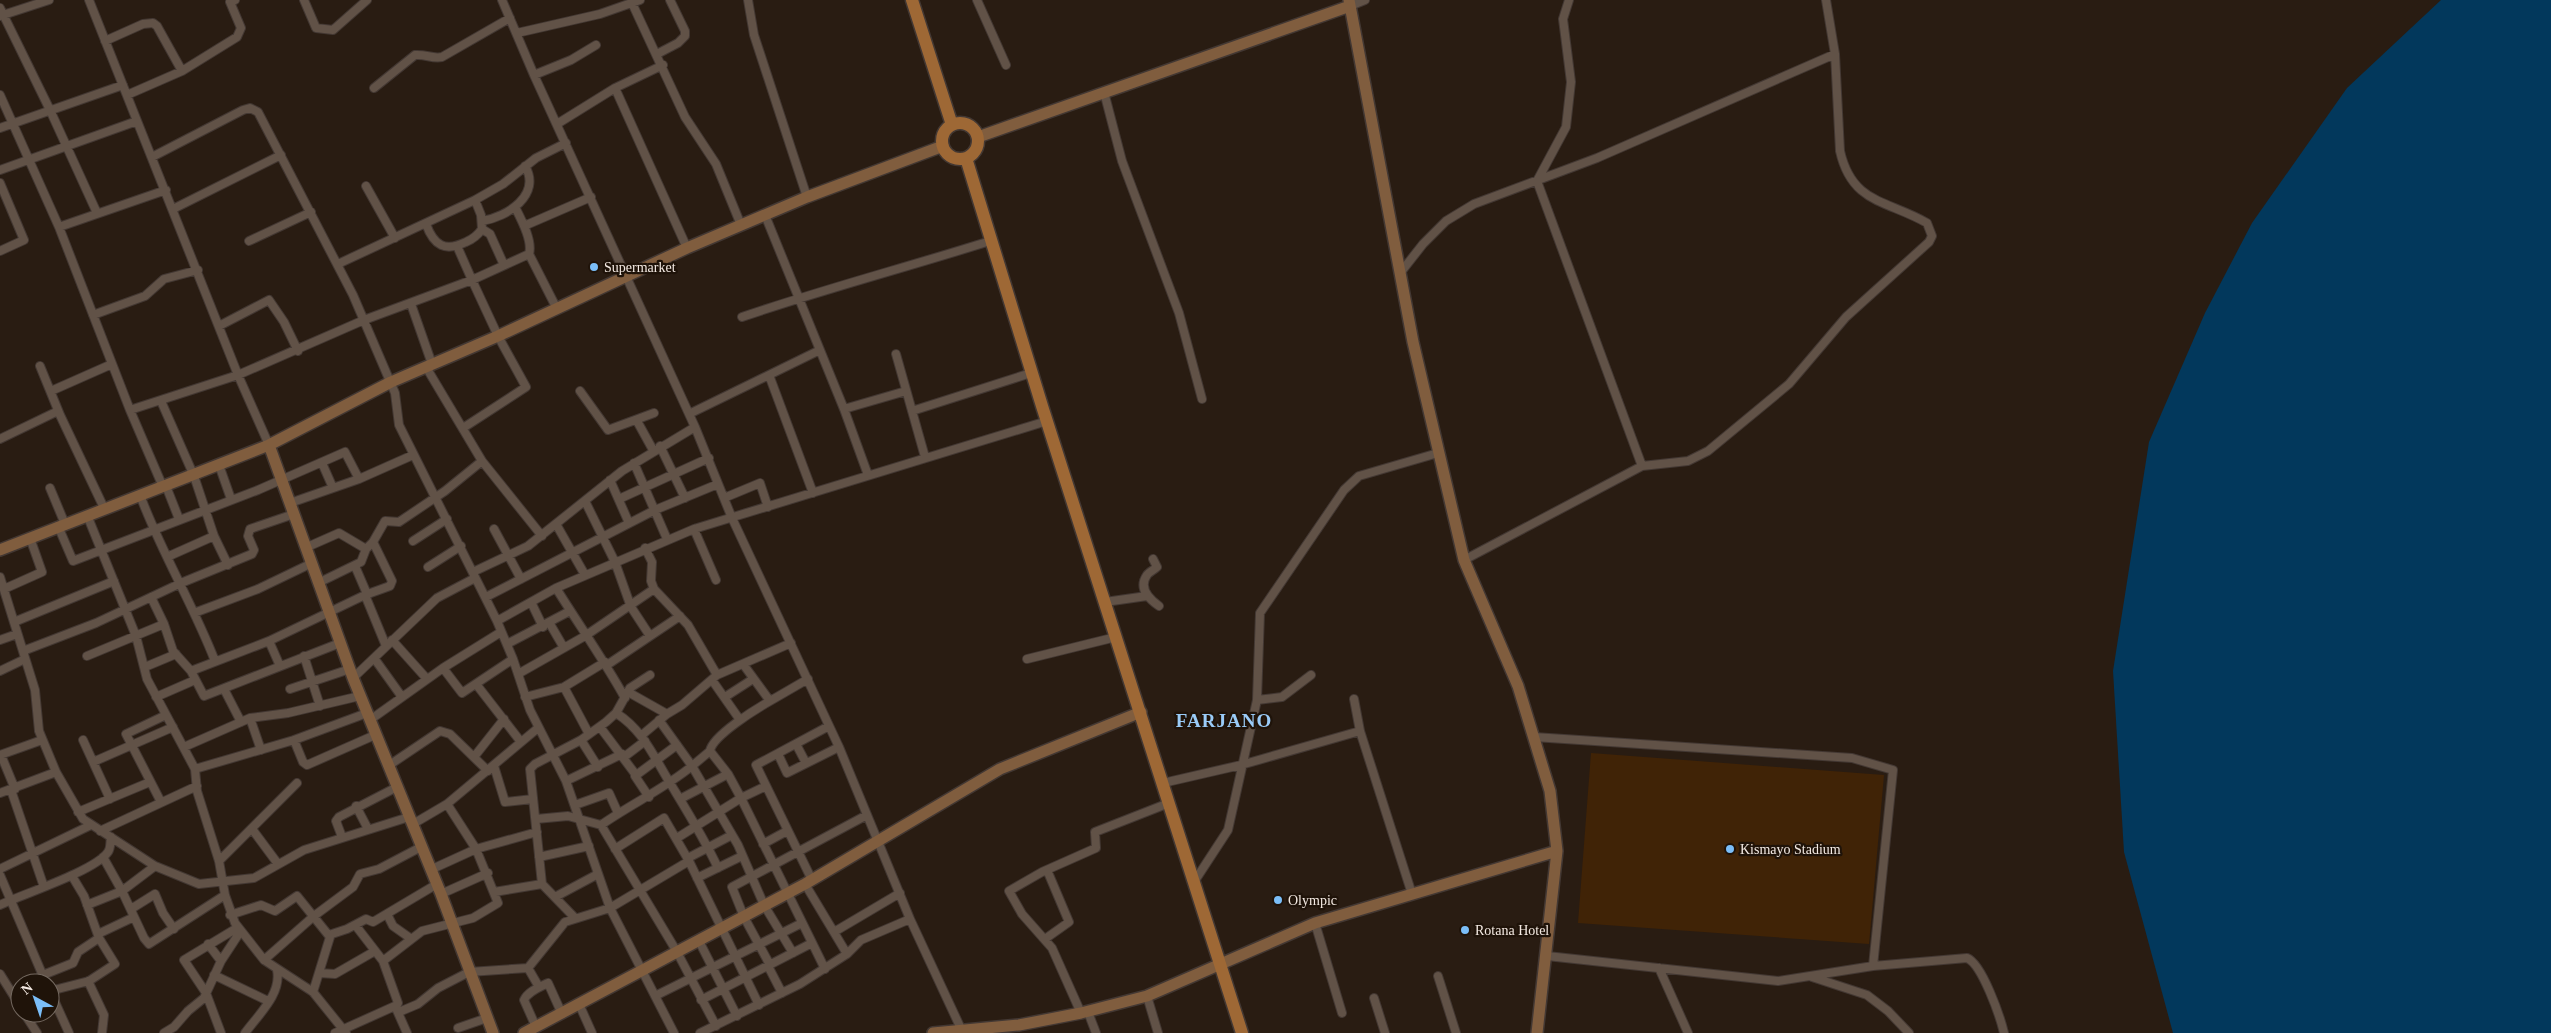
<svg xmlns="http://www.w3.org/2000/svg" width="2551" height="1033" font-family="Georgia,serif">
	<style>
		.green { fill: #402306 }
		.water { fill: #02385c }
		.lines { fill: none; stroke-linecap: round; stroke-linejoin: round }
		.street-casing { stroke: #433833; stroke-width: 10 }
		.secondary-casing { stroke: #433833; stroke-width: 14 }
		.primary-casing { stroke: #433833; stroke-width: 15 }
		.street { stroke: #615247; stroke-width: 8 }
		.secondary { stroke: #805d3e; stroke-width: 11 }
		.primary { stroke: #9e6835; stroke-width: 12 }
		.poi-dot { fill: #7bbef8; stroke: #1f1309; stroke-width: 2 }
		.labels { text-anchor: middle; stroke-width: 4.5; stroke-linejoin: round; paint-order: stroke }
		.poi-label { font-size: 14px; fill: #f4eae3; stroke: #1f1309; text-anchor: start }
		.district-label { font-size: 19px; font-weight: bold; letter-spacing: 1px; fill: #9acbf7; stroke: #1f1309 }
	</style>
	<rect width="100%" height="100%" fill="#291c12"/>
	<path class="green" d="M1591,753l293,22 -15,169 -291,-21z"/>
	<path class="water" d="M2441,0h110v1033h-378l-49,-181 -11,-181 36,-229 56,-129 47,-90 95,-135z"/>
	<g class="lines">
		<g class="street-casing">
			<path id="street" d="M89,0l149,375 31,70
				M304,0l12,28 17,2 34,-30
				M502,0l32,75 161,352 37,91 107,229 71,172 53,114
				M748,0l6,35 53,162
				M977,0l29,65
				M1569,0l-6,19 8,63 -5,45 -29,54 105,285
				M632,3l53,114 31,47 25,61
				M1350,6l15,-6
				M0,8l50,102 47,103
				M0,16l49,-16
				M517,33l83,-19 40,-14
				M105,41l38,-17 10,-1 4,3 25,45
				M657,54l21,-11 7,-7v-5l-15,-31
				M534,75l37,-15 25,-15
				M374,88l41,-33c11,-1 17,4 27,2l68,-39
				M615,88l72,160
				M1104,92l18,69 57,152 23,86
				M0,95l59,132 71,183 33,77
				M127,95l55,-24 55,-34 4,-9 -11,-26 5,-2
				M557,124l58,-36 48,-23
				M0,128l123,-43
				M152,157l91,-47 7,-2 8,4 95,183 42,98 4,32 98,196 16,38 17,51 36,71 44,127 64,125
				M0,170l137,-49
				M0,183l24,57 -24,11
				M366,186l29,52
				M173,209l108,-54
				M765,215l79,194 24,66
				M482,221c25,-4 60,-26 43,-55
				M426,224c8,22 19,28 40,18 7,-3 12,-7 16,-13l-1,-14 -6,-15
				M524,226l67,-29
				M59,227l107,-37
				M482,229l8,5 14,31
				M249,241l62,-29
				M457,246l15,34 57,-26c4,-13 -8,-35 -14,-47
				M529,254l28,55
				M338,264l137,-64 28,-16 33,-26 30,-15
				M1401,272l22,-28 23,-23 28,-17 123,-46 238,-104
				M411,304l21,60
				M93,315l52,-19 19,-17 34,-9
				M742,317c82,-28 166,-50 248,-76
				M219,326l50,-26 15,22 14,29
				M896,354l29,103
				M40,366l20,49 44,93
				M426,367l56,94 60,75
				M769,375l44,118
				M51,391l61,-27
				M580,391l28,39 46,-17
				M161,401l33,75 20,60 14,29
				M844,409l62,-18
				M130,410l108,-35 126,-55 108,-40 26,56 28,51 -63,41
				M912,411l119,-38
				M689,414l131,-64
				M637,421l16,29
				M0,439l58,-28
				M660,446l25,52
				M322,463l11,25
				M634,463l33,76
				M219,465l12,34
				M610,480l19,43
				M166,486l13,33
				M50,488l15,36
				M140,495c21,57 53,109 75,166
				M724,498l36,-15 8,24
				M619,499l90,-41
				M585,501l30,61 16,45 19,29
				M290,503l69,-24
				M87,515l49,121 11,43 48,90
				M556,524l29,51
				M58,526l15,35 185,-71 87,-38 14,27 54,-24
				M494,529l27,50
				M694,529l22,51
				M413,541l34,-22
				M305,548l34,-15 27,16
				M645,548l7,14 -1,19 3,8 34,36 29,50
				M167,557l47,-21
				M1153,559l4,8c-3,3 -8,5 -10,8 -9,13 2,24 12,31
				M1464,560l178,-94 46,-5 20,-10 81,-67 57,-67 83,-75 3,-6 -5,-13c-40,-23 -75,-19 -87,-72l-5,-97 -9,-54
				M355,566l12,28
				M428,567l33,-21
				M473,572l55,-26 94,-75 73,-44
				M0,577l35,113 4,41 17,41 27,47 72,47 44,18 55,-6 50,-28 105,-33
				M318,583l43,-21 5,-13 7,-7 12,-21 14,1 46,-31 37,-30
				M556,588c23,37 48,72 69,110
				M4,589l38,-17 -12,-34
				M365,595l21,51
				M151,597l13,27 9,27 18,20 13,25 136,-53
				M486,597l169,-87 63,-26
				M531,602l12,25
				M1105,602l42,-6
				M194,613l64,-24 52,-25
				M497,621l59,-33 138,-59 353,-108
				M14,622l100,-41
				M550,624l14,24
				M0,640l17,-6
				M392,640l35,39
				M269,641l11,25
				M507,644l63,-33
				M23,651l73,-28 85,-40 71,-29 2,-4 -6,-14 2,-7 44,-15
				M87,656l77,-32
				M304,656l16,50
				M374,658l28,39
				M1027,659l89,-22
				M743,664l27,37 38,-22
				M607,665l73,-49
				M145,667l31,-13
				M443,668l19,25 51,-34
				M0,671l25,-12
				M191,671l78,-30 96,-46 25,-9 2,-5 -19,-39
				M518,674l67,-38 69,-47
				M353,678l84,-80 38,-20
				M712,680l28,40
				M476,684l45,58
				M564,687l25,47
				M224,689l17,33
				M290,689l60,-20
				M628,692l39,22
				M156,697l39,-17
				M525,697l39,-10 41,-25
				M725,697l28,-18
				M1354,699l6,32 52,163
				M1257,700l25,-3 29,-22
				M770,701c-14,8 -58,35 -60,50l18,23 13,24 84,171
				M616,713c27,17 38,44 54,70 17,28 34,55 48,85
				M250,718l11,32
				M370,720l73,-52 58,-36
				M659,720l33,46 18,-15
				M600,727l36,48
				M642,735l25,-21 15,-9 35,-30 74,-32
				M1534,737l318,21 41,12 -20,196
				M83,740l27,59
				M294,740l9,22 4,3 68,-30
				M581,740l17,27
				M796,744l10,19
				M184,747l66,-29 38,-5 72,-17
				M778,754l9,19 52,-26
				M0,755l42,-15
				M1,755l14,34
				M474,757l30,-38
				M624,757l21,-16
				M93,762l80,-35
				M388,766l52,-35 10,3 38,37
				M494,766l11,36 28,-3
				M566,781l56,-27
				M1163,783l78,-18 119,-34
				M11,790l33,97
				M0,793l56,-21
				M649,797l-14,-21 42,-31
				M680,799l48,-25
				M161,802l-35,-68 40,-19
				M575,805l34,-12 9,20
				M356,806l12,23
				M78,812l72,-30
				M536,819l32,-3 33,9 76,127 39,74
				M413,824l34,-20 91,-76
				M601,825c30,-21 63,-36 91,-59l46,79 26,60 29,48
				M252,829l26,35
				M100,831l97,-45
				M342,837l-6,-16 3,-4 58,-30
				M677,838l64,-40 25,-12
				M763,844l24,-13
				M615,849l49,-31 25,43
				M103,857l19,34 22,47 5,6 76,-49
				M539,857l50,-11
				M688,858l44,-23
				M219,861l78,-78
				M0,869l91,-44
				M430,870l46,-21 61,-17
				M0,875l46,108
				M697,878l45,-22
				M812,880l-56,-115 73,-39
				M1194,882l34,-52 29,-130 3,-87 84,-123 15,-14 79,-23
				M805,884l42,70
				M494,892l48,-8
				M441,894l47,-21
				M555,897l43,-23
				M0,905c23,-11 95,-34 108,-53 3,-4 2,-10 3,-15
				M87,905l35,-14 33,-25
				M131,909l24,-15 8,19 11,16
				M387,914l6,12 17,12
				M230,915l31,-10 14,6 22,-15 33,41 -17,55
				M575,918l-33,-34 -12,-115 5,-5 46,-24 25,-18 10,-9 14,-25 20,-13
				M1315,923l27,90
				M356,926l27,35 15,42 -2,4
				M834,932l66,-39
				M98,934l36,-17
				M329,935l18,-6 19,-10 7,3 64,-38
				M1045,939l24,-17 -22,-52
				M699,941l38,75
				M208,944l13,17
				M1547,956l231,25 95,-15 94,-8c15,6 33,58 37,75
				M264,960l50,-44 39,-29 7,-13 19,-5 42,-22
				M383,961l39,-30 51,-13 25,-15 -22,-54 -29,-45
				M770,965l-26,-48 -12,-30 135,-72
				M768,966l14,27
				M528,968l11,19
				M1659,968l29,65
				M319,973l16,1 40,-23
				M0,974l20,32
				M43,975l30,-12 5,-11 21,-14
				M214,975l54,26
				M1438,976l18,57
				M1812,977l55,18 21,16 21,22
				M88,981l16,34 -2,18
				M655,996l147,-73
				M1147,996l11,37
				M1374,998l11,35
				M701,1000l111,-57
				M579,1004l13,29
				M399,1012l19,-8 20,-16 31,-16 59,-4 37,-46 45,-14 79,-47 70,144
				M1088,1012l8,21
				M24,1013l13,20
				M1081,1013l-29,-65 -30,-34 -13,-23 33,-19 54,-24 -1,-16 74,-29
				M536,1027l-12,-27c4,-9 16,-13 24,-17l14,31
				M458,1028l29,-10
				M69,1033l-19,-42 39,-10 26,-17 -16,-26 -15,-42 -12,-20
				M164,1033l10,-6 14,-16 16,-13 17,-37 19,-29
				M221,1033l-15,-40 -22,-33 53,-32
				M245,1033c13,-18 37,-39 32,-63
				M335,1033l60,-27 12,27
				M346,1033l-33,-41 -49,-32 -29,-37 -10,-28 -6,-34 -22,-70 -2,-22 99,-29 73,-27
				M700,1033l100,-49 47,-30 14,-14 49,-21"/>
		</g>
		<g class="secondary-casing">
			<path id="secondary" d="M1349,0l64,342 51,218 54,126 32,105 7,60 -20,182
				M978,137l372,-131
				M269,445l84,233 88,216 52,139
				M0,550l269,-105 122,-63 107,-46 189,-88 120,-51 136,-51
				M524,1033l281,-149 195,-115 141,-57
				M933,1033l86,-8 62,-12 66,-17 168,-73 242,-72"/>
		</g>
		<g class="primary-casing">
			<path id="primary" d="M912,0l40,125
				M942 141a18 18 0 1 1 36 0a18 18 0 1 1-36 0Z
				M966,158l76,248 200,627"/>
		</g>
		<use href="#street" class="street"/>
		<use href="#secondary" class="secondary"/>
		<use href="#primary" class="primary"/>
	</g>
	<g class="poi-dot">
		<circle cx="594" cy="267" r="5"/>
		<circle cx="1730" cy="849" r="5"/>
		<circle cx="1278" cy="900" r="5"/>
		<circle cx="1465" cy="930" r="5"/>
	</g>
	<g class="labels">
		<g class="poi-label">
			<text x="604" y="272">Supermarket</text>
			<text x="1740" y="854">Kismayo Stadium</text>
			<text x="1288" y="905">Olympic</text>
			<text x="1475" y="935">Rotana Hotel</text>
		</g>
		<g class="district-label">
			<text x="1224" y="727">FARJANO</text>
		</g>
	</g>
	<g transform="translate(35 998) rotate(320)"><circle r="24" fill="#1f1309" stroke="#746960"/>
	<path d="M0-4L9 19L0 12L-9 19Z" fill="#7bbef8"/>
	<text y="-8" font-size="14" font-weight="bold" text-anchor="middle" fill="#f4eae3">N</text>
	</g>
</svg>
